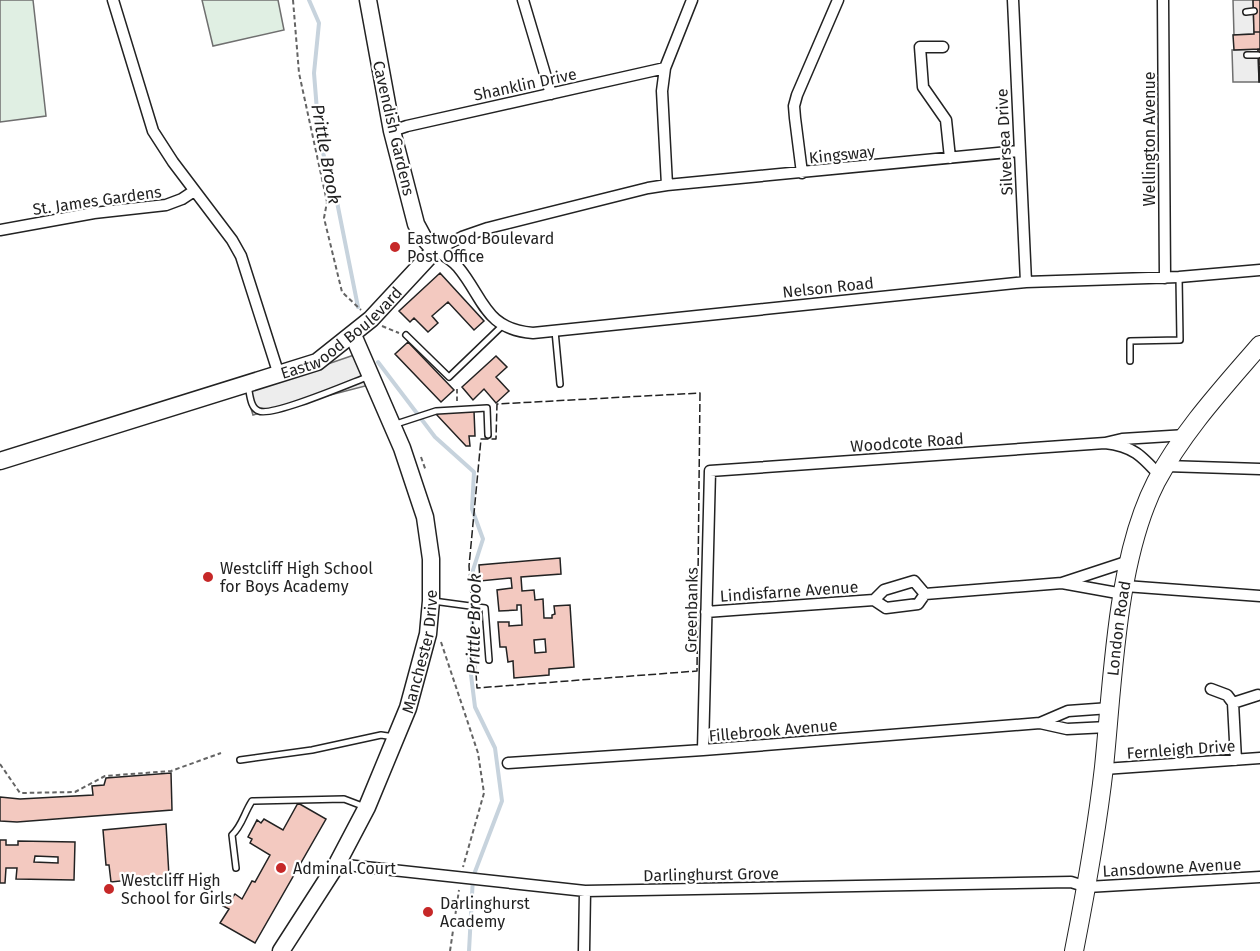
<svg xmlns="http://www.w3.org/2000/svg" width="1260" height="951" font-family="'Fira Sans',sans-serif">
	<style>
		.green { fill: #e0efe3; stroke: #6f6f6f; stroke-width: 1.5 }
		.parking { fill: #ededed; stroke: #6f6f6f; stroke-width: 1.5 }
		.lines { fill: none; stroke-linecap: round; stroke-linejoin: round }
		.stream { stroke: #c7d3dd; stroke-width: 4 }
		.building { fill: #f3c9c0; stroke: #222; stroke-width: 1.5; fill-rule: evenodd }
		.lane-casing { stroke: #222; stroke-width: 8 }
		.street-casing { stroke: #222; stroke-width: 13 }
		.secondary-casing { stroke: #222; stroke-width: 19 }
		.primary-casing { stroke: #222; stroke-width: 20 }
		.path { stroke: #646464; stroke-width: 2; stroke-dasharray: 4.5 3; stroke-linecap: butt }
		.lane { stroke: #fff; stroke-width: 5 }
		.street { stroke: #fff; stroke-width: 10 }
		.secondary { stroke: #fff; stroke-width: 16 }
		.primary { stroke: #fff; stroke-width: 18 }
		.fence { stroke: #222; stroke-width: 1.5; stroke-dasharray: 8 3; stroke-linecap: butt }
		.poi-dot { fill: #c62828; stroke: #fff; stroke-width: 2 }
		.labels { text-anchor: middle; stroke-width: 4.5; stroke-linejoin: round; paint-order: stroke }
		.street-label { font-size: 16px; fill: #222; stroke: #fff }
		.poi-label { font-size: 16px; fill: #222; stroke: #fff; text-anchor: start }
		.water-label { font-size: 18px; font-style: italic; fill: #222; stroke: #fff }
	</style>
	<rect width="100%" height="100%" fill="#fff"/>
	<path class="green" d="M0,0h33l13,116 -46,6z
		M202,0h76l6,30 -71,16z"/>
	<path class="parking" d="M1233,0h20l1,34 -20,1z
		M1258,49l1,33h-26l-1,-32z
		M357,354l12,31 -116,30 -7,-23z"/>
	<g class="lines">
		<path class="stream" d="M309,0l10,23 -5,50 5,63 11,45 7,21 21,105
			M378,362l57,75 39,35 -2,37 11,30 -10,31 1,36 -5,53 6,48 20,41 7,53 -29,76 -4,74"/>
	</g>
	<path class="building" d="M1253,0h7v32h-6z
		M1254,32h6v17l-26,1 -1,-15 21,-1z
		M1258,49h2v33h-1z
		M440,273l44,48 -10,9 -26,-28 -16,14 6,7 -10,9 -14,-14 -4,4 -11,-11z
		M408,342l46,48 -13,12 -46,-48z
		M496,356l11,11 -11,10 13,14 -13,12 -12,-14 -11,11 -11,-13z
		M474,411l1,25h-6l1,10h-4l-31,-33z
		M560,558l1,16 -40,3 1,14 12,-1 1,10 8,-1 1,19h8v-3l3,-1 -1,-8 16,-1 4,62 -25,2v6l-35,3 -1,-17 -5,1 -2,-15h-6l-2,-25h11v4l13,-1 -1,-20h-4v5l-18,1 -2,-21 15,-2 -1,-10 -31,3 -1,-16zM545,639l1,13 -11,1 -1,-13z
		M171,773l1,37 -155,12 -17,-1v-24l20,2 73,-4 -1,-9 12,-1 2,-7z
		M298,803l28,16 -71,124 -35,-20 9,-14 -6,-3 6,-10 3,2 3,-4 7,5 10,-18 3,1 15,-27 -20,-12 2,-4 -4,-2 9,-17 4,3 3,-4 19,11z
		M166,824l3,52 -58,6 -2,-17h-3l-3,-35z
		M0,840h6v5h12v-4l57,1 -1,38 -58,-1 1,-11h-11l-1,15h-5zM35,856l23,1v6l-24,-1z"/>
	<g class="lines">
		<g class="lane-casing">
			<path id="lane" d="M1246,12l8,-1
				M1247,55h11
				M555,331l5,53
				M406,335l43,42 54,-52
				M1130,361v-20l50,-1 -1,-63
				M248,386c2,8 2,22 11,25 13,6 92,-28 108,-34
				M393,425l43,-14 51,-3 1,27
				M433,601l52,7 4,52
				M240,760l72,-10 69,-15 13,2
				M236,868l-4,-33c10,-9 12,-22 20,-34l92,-2 21,8"/>
		</g>
		<g class="street-casing">
			<path id="street" d="M113,0l40,131 20,31 59,78 9,16 38,119
				M523,0l28,94
				M1013,0l13,282
				M1163,0l2,278
				M943,47h-23l3,40 23,33 4,38
				M392,131l15,-5 258,-58
				M1019,151l-352,34 -19,3 -160,40 -26,9 -27,13c8,5 17,10 23,17 26,31 26,62 75,66l493,-51 153,-5 81,-7
				M802,173l-7,-55 -1,-12 3,-11 41,-95
				M667,185l-5,-94 3,-23 27,-68
				M0,230l94,-17 72,-8 16,-6 12,-8
				M1166,466l94,3
				M1160,476c-18,-20 -27,-30 -55,-33l17,-4 64,-4
				M1125,586l135,10
				M925,594l-11,-13 -30,9 -10,10 12,8 32,-4 7,-10 137,-11
				M1123,594l-61,-11 67,-22
				M706,612l168,-12
				M1211,689l16,6 6,8
				M1108,727l-41,2 -27,-6 28,-12 42,-3
				M703,750l7,-279 395,-28
				M1236,760l-3,-57 25,-8
				M508,763l195,-13 337,-27
				M1104,769l156,-11
				M337,864l248,27 486,-9 16,5 173,-10
				M584,951l1,-60"/>
		</g>
		<g class="secondary-casing">
			<g id="secondary">
				<path id="s1" d="M0,461l317,-99 54,-43 64,-69 -12,-13 -7,-13 -24,-93 -24,-131"/>
				<path id="s2" d="M281,951l56,-87 30,-57 41,-99 20,-74 3,-33v-42l-6,-42 -23,-69 -49,-113"/>
			</g>
		</g>
		<g class="primary-casing">
			<g id="primary">
				<path id="s3" d="M1074,951c12,-61 23,-122 30,-184 9,-87 12,-207 52,-285 27,-51 67,-94 104,-137"/>
			</g>
		</g>
		<path class="path" d="M293,0l6,73 28,129 -3,16 18,74 19,18
			M382,326l17,7
			M457,401v-15
			M421,457l5,14
			M441,642l37,111 6,40 -21,74
			M0,764l20,29 55,-1 30,-16 66,-5 50,-18
			M450,951l9,-61"/>
		<use href="#lane" class="lane"/>
		<use href="#street" class="street"/>
		<use href="#secondary" class="secondary"/>
		<use href="#primary" class="primary"/>
		<path class="fence" d="M700,393l-3,278 -220,17 -8,-122 12,-127h15l1,-35z"/>
	</g>
	<g class="poi-dot">
		<circle cx="395" cy="247" r="6"/>
		<circle cx="208" cy="577" r="6"/>
		<circle cx="281" cy="868" r="6"/>
		<circle cx="109" cy="889" r="6"/>
		<circle cx="428" cy="912" r="6"/>
	</g>
	<g class="labels">
		<g class="street-label">
			<text transform="translate(525 84) rotate(-12)" y="6">Shanklin Drive</text>
			<text transform="translate(394 128) rotate(77)" y="6">Cavendish Gardens</text>
			<text transform="translate(1149 139) rotate(-90)" y="6">Wellington Avenue</text>
			<text transform="translate(1004 142) rotate(-93)" y="6">Silversea Drive</text>
			<text transform="translate(842 154) rotate(-6)" y="6">Kingsway</text>
			<text transform="translate(97 200) rotate(-8)" y="6">St. James Gardens</text>
			<text transform="translate(828 287) rotate(-6)" y="6">Nelson Road</text>
			<text dy="6" stroke="none"><textPath href="#s1" startOffset="368">Eastwood Boulevard</textPath></text>
			<text transform="translate(907 442) rotate(-4)" y="6">Woodcote Road</text>
			<text transform="translate(789 591) rotate(-4)" y="6">Lindisfarne Avenue</text>
			<text transform="translate(691 610) rotate(-89)" y="6">Greenbanks</text>
			<text dy="6" stroke="none"><textPath href="#s3" startOffset="326">London Road</textPath></text>
			<text dy="6" stroke="none"><textPath href="#s2" startOffset="333">Manchester Drive</textPath></text>
			<text transform="translate(773 730) rotate(-5)" y="6">Fillebrook Avenue</text>
			<text transform="translate(1181 749) rotate(-4)" y="6">Fernleigh Drive</text>
			<text transform="translate(1172 867) rotate(-3)" y="6">Lansdowne Avenue</text>
			<text transform="translate(711 874) rotate(-1)" y="6">Darlinghurst Grove</text>
		</g>
		<g class="poi-label">
			<text x="407" y="244">Eastwood Boulevard<tspan x="407" dy="18">Post Office</tspan></text>
			<text x="220" y="574">Westcliff High School<tspan x="220" dy="18">for Boys Academy</tspan></text>
			<text x="293" y="874">Adminal Court</text>
			<text x="121" y="886">Westcliff High<tspan x="121" dy="18">School for Girls</tspan></text>
			<text x="440" y="909">Darlinghurst<tspan x="440" dy="18">Academy</tspan></text>
		</g>
		<g class="water-label">
			<text transform="translate(326 154) rotate(80)" y="6">Prittle Brook</text>
			<text transform="translate(474 624) rotate(-89)" y="6">Prittle Brook</text>
		</g>
	</g>
</svg>
